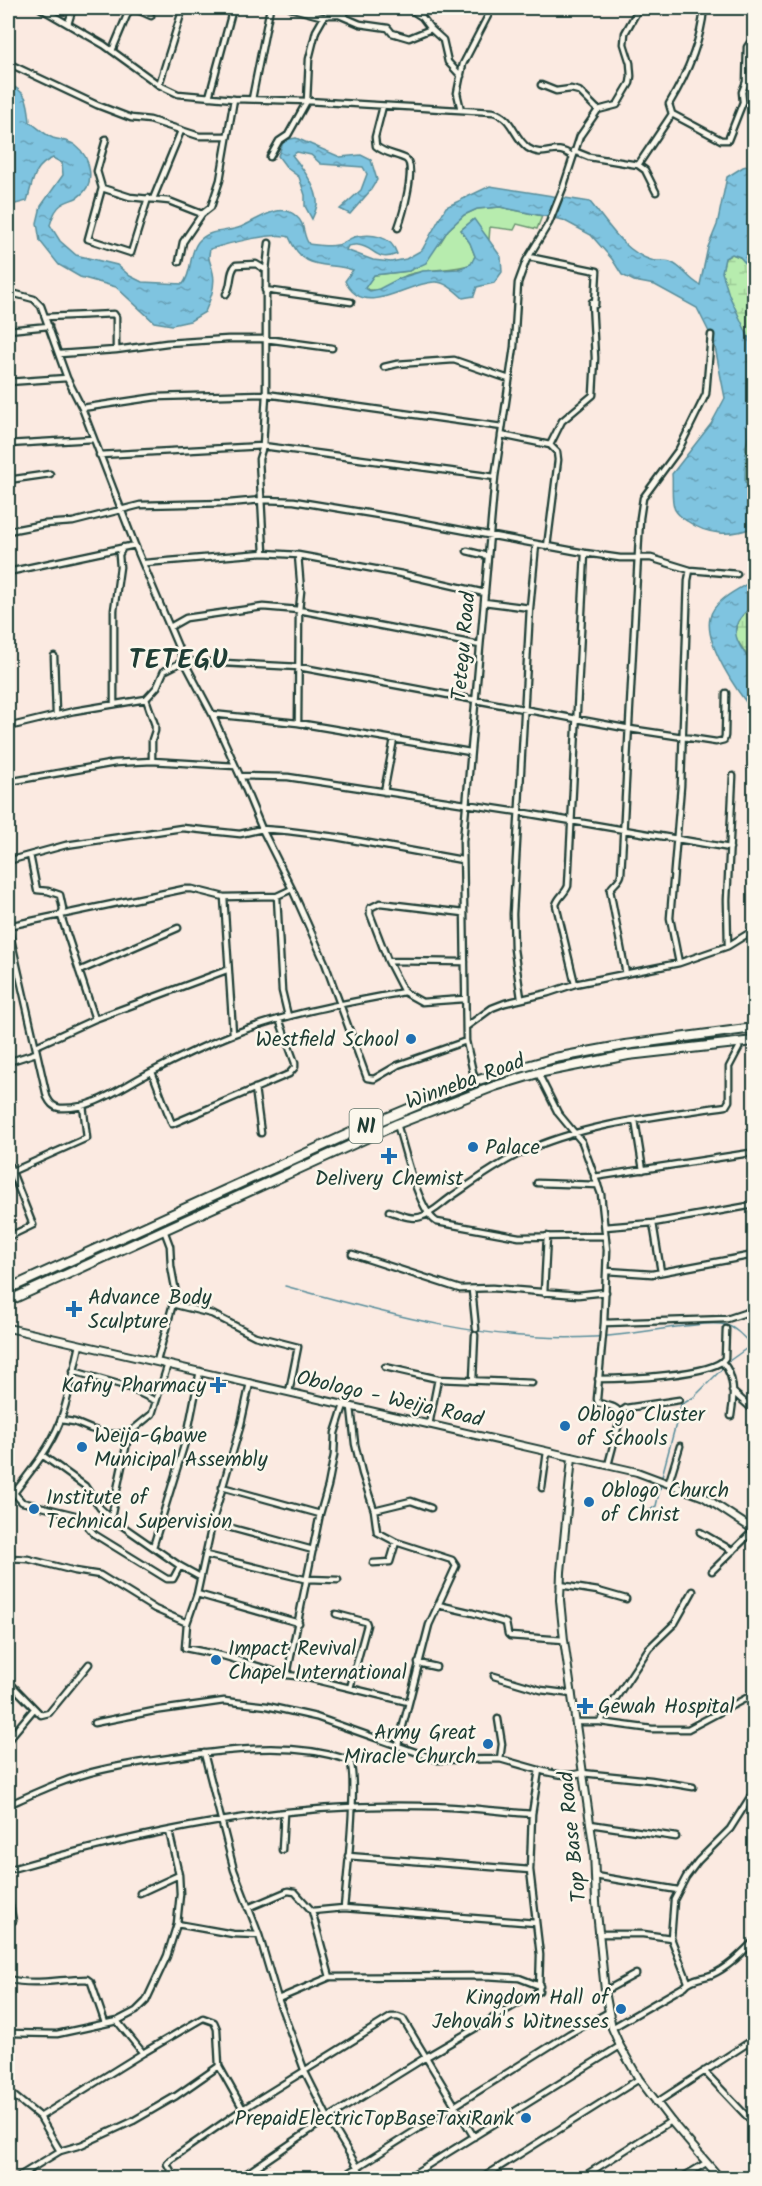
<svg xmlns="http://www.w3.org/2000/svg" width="762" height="2186" font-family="Kalam,sans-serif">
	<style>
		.green { fill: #b7ecae; stroke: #6b9471; stroke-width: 1.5 }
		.wetland { fill: url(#wetland-marsh); stroke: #6b9471; stroke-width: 1.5 }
		.water { fill: url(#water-ripples); stroke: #598e9b; stroke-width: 1.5 }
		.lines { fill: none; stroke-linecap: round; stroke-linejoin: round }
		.stream { stroke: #598e9b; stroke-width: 1.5 }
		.street-casing { stroke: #1f3d34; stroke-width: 9 }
		.secondary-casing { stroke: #1f3d34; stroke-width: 10 }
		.highway-casing { stroke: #1f3d34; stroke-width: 12 }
		.street { stroke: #fbf7ec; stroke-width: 4.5 }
		.secondary { stroke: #fbf7ec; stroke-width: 6 }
		.highway { stroke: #fbf7ec; stroke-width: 8 }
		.poi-dot { fill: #1f6fb2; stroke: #fbf7ec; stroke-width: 2 }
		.labels { text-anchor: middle; stroke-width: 5; stroke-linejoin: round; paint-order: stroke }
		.shield { fill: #fbf7ec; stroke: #61756b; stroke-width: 1.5 }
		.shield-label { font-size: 20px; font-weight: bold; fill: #1f3d34 }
		.street-label { font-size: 21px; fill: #1f3d34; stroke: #fbf7ec }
		.poi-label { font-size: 21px; fill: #1f3d34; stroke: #fbf7ec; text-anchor: start }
		.district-label { font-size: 27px; font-weight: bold; letter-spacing: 1.5px; fill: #1f3d34; stroke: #fbf7ec }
	</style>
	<defs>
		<pattern id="wetland-marsh" width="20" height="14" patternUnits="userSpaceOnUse" patternTransform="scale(1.5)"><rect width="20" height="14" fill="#b7ecae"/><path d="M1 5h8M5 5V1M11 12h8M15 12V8" fill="none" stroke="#9dcb96"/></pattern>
		<pattern id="water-ripples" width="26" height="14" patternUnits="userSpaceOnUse" patternTransform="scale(1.5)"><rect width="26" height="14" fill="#7fc4e0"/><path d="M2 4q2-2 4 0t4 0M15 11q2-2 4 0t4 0" fill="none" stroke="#67a0b6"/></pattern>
	</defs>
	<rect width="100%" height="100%" fill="#fbeae1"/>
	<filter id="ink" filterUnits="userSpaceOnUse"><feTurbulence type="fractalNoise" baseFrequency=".0167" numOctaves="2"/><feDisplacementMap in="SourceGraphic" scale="12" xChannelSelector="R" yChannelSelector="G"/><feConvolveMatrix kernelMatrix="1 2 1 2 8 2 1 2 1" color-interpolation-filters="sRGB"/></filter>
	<g filter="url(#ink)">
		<path class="green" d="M500,207l42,9 -5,13 -20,-5 -3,6 -24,-3 -1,13 -16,-20 -12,10 9,13 5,13 -3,8c-21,8 -43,3 -65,11 -13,6 -29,21 -43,13l10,-13 35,-4 31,-28 8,-13 16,-15 13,-6z"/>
		<path class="wetland" d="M732,254l20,8 2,-2v95c-8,-26 -30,-56 -32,-82 0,-5 2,-11 3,-15z
			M754,413v75l-2,1 -7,-6 1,-37z
			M754,605v62l-20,-32c4,-15 8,-21 20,-30z"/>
		<path class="water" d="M8,84c20,8 20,18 22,38 7,5 15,13 23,16 7,2 15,2 22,7 16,12 22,40 3,52 -5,3 -12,4 -17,8 -6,4 -9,13 -11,20l10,16 16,14 41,10 13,11 12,6 41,2c10,-13 5,-29 15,-42 12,-14 28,-9 43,-15 15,-6 39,-26 55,-11 10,8 6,19 13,28 8,1 20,3 28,1 6,-1 11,-6 17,-8 17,-4 37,-2 43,17 -21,9 -22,-7 -39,-9 -3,-1 -7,1 -10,1l-2,4 27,10 18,2 15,-3 16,-9 24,-43 44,-21 100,16c17,20 34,50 61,58 6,2 13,0 19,2 12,4 18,17 30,23l8,-38 9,-22 10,-48 16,-10 11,-3v96l-8,4 -6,-7 -8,-3 -7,4 -3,14 7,23 20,43 5,17v58l-8,33 -1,36 7,7 2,-1v39c-23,10 -47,8 -67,-6 -5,-3 -12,-9 -13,-14 -3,-9 -1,-24 -2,-33l39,-50 14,-26 -11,-56 -17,-34 -42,-23 -21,-4 -12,-6 -10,-16 -21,-24 -28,-15 -63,-13 -23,2 -13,6 -16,15 -22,33 -17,8 -35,4 -9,13 5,3 9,-2 21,-11 23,-7 35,-2 13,-5 4,-8 -5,-13 -9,-13 13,-11 27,38 1,15 -8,11 -17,4 -3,9 -11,2c-8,-7 -18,-17 -29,-16 -29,1 -70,38 -89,-1l8,-11c-28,-9 -49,3 -64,-33 -13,-6 -63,7 -79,12 -3,13 1,12 3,24 3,12 -3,28 -8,39l-15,9 -18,4 -18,-3 -38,-35 -36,-10 -21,-12 -19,-24 -3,-18 4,-17 22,-31 -1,-12 -9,-5c-20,8 -20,24 -26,43l-15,4 -4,-2v-70l6,-16 -6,-14z
			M296,138l44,19 21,-2 10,5 6,20 -7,11 -20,23 -10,-5 21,-19 6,-16 -4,-7 -42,-3 -10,-9 -14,-3 -5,3c9,11 27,34 25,50 -1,5 -3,10 -5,14l-7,-13v-11l-6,-18 -12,-9 -9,-12 6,-16z
			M754,580v25c-19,14 -25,26 -10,47 3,5 9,11 10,16 3,11 1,32 0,44 -16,-19 -50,-68 -44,-94 3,-18 31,-30 44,-38z"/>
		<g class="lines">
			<path class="stream" d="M285,1286c101,28 204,57 309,51 31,-1 61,-8 91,-11 12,-1 29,-4 41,-1 11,3 20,15 28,23
				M729,1361l21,-15
				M662,1476l19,-71 13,-8 29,-29
				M637,1508l11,3 8,-5 5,-22"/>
			<g class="street-casing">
				<path id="street" d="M40,8l64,37 55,40 19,9 56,5 73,2 186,11c20,5 20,25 35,36 18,12 25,-6 44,8
					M133,8l18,8
					M290,8l34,9
					M408,8l14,9 9,12 12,11 5,22 13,14
					M704,8c-3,34 -17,66 -35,96l3,10 49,26h7l15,-38 -1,-10 4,-10 1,-35 7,-10
					M343,16l4,-8
					M68,24l5,-16
					M112,51l18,-43
					M12,65l85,40 34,13 19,2 49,16h28
					M159,85l24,-77
					M541,85l15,6 15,-2 8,2 19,19
					M209,97l24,-89
					M252,99l18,-91
					M383,106l-8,31 1,9c9,8 21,8 30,13 11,7 -4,58 -8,69
					M461,110l-4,-17 6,-29 29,-56
					M106,139l-9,32 5,17 -14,51 43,14 17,-55
					M574,151l15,6 49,8 7,5 11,22
					M270,157l9,-16 9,-6 19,-34 2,-42 7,-28 8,-14 4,-2h11l21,9 28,4 4,5 17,5 22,-9
					M638,165l34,-51
					M102,188l28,9 39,4 33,13
					M153,199l28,-68
					M529,257l68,14 -2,34
					M179,262l4,-20 19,-28 9,-7 9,-27 14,-81
					M266,270l3,-27
					M265,290l86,12
					M8,292l26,7 7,7 26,72 15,30 53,137 49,116 28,53 28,62 22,53 30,60 33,74 42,115 7,1 24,-14 68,-24
					M45,317l69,-3 2,3v33
					M8,330l41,-4
					M59,354l57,-4 51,-7 61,-4h38l66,9
					M384,367l13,-3 57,-4 55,19
					M8,382l59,-4
					M82,408l74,-11 110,-3v-124l-10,-6 -20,1c-8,8 -3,20 -10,29
					M501,435l49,10 7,7 1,8 -11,87
					M8,444l85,-5
					M550,445l12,-24 31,-26 2,-37 -3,-56
					M99,455l164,-9 232,31
					M8,480l42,-6
					M8,531l36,-7 29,-2 67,-17 89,-2 33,-3 32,1 103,17 188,35 35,5h31l39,12 47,4
					M467,551l21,5
					M264,553l-5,-94 4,-13 3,-52 236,33
					M145,563l119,-10 34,2 104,19 83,19
					M8,572l127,-27
					M484,602l46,6
					M170,627l16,-9 77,-11 36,3 181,35
					M54,656l2,58
					M146,699l9,26v6l-3,9v21
					M114,704v-94l6,-43 -1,-12 4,-8
					M212,714l86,9 172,29
					M298,723l1,-113 2,-19 -3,-36
					M8,727l66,-16 72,-12 11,-12 7,-16 20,-10 115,6 331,62 86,13 8,-2 1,-4 1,-43
					M240,776l48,1 231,35 211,36
					M8,782l107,-19 37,-2 83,5
					M384,792l10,-53
					M30,855l7,35 11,1 12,4 3,14 -2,7 34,103
					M8,861l58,-16 116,-17 58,6 22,-5 26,2 48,6 126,23
					M277,896l5,95 6,25
					M224,897l9,137
					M464,913l-84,-10 -10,5v6l18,47 16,31 18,10 42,-3
					M8,926l39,171c3,6 6,10 13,11 33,2 61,-21 89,-35 27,-14 54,-27 82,-38 56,-22 115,-32 173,-43
					M8,926l176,-37h8l32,8 53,-1 15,-7
					M728,946l-1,-46 6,-124
					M388,961l77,1
					M679,963l-9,-45 11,-132 7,-206 2,-10
					M79,971l99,-43
					M626,974l-16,-84c3,-6 9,-8 11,-15l19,-357 3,-20 36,-49 27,-55 5,-59
					M575,984l-19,-79c2,-8 9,-11 12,-19l17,-333
					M521,998l-7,-49 -1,-35 17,-306 6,-64
					M466,1027l26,-19 13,-5 43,-10 27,-9 104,-21 49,-17 26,-16
					M36,1046l59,-27 132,-49
					M8,1062l28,-9
					M152,1072l20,52 117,-50 6,-7v-4l-16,-44
					M538,1073l20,40 24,29 19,52 6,56 -3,73 123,-4 27,-9
					M475,1081l-9,-40 -3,-200 32,-364 19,-130 4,-64 8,-22 23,-38 14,-35 17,-52 18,-26 19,-5 13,-22 1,-7 -1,-13 -6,-19 1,-11 14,-25
					M255,1088l6,45
					M635,1120l8,50
					M397,1124c7,22 21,87 40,98l82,15 86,-1
					M8,1162l25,63 -25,12
					M11,1172l76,-34 -4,-33
					M594,1177l156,-24
					M537,1183l61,2
					M389,1211c10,3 21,9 31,6 12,-3 21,-13 31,-20 22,-15 45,-32 70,-44 61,-29 138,-37 205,-47l3,-5v-34l10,-19
					M653,1223l8,49
					M605,1227l48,-4 101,-18
					M352,1254l108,35 32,-1 86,7 28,-3
					M607,1271l45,3 102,-19
					M472,1290l4,39
					M544,1293l3,-57
					M172,1304l40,10 43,22 43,11 -9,45
					M604,1323l-7,76 1,4c8,2 21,3 23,13l-13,49
					M157,1361l19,-68 -5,-27 -1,-20 -6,-16
					M722,1362c13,13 12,37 9,54
					M385,1367l53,12 94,4
					M73,1371l52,15 31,15
					M598,1379c22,0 117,-3 127,-21l1,-29
					M473,1380l2,-45
					M250,1383l-9,41 -28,96 -16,74 -10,29 -2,25 35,7 67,20 17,2 104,25
					M732,1391l19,17
					M351,1407l4,37 7,29 12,37 3,22 19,10 56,18 4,6 -27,59 -31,120
					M620,1412l6,-4 53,-8
					M61,1420l13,2 17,7 17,5 21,-1
					M429,1425l9,-46
					M42,1455l43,31 15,22 11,10 69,48 20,11
					M669,1482l11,-36
					M222,1487l98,27
					M542,1488l5,-36
					M8,1492l6,1c17,-22 36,-45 46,-71 9,-25 14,-52 20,-77
					M14,1493l8,9 57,14 15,18 73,45h6l7,-13
					M374,1510l37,-9 20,7
					M111,1518l18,-85 23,-19 16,-50
					M213,1523l100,27
					M700,1532l33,19
					M153,1547l34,-111 13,-65
					M206,1555l102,25
					M8,1558l20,1 47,12 25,4 55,34 32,14
					M373,1563l17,-1 6,-20
					M712,1571l42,-41
					M308,1579l30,1
					M560,1585l38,6 28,8
					M197,1594l102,29
					M438,1605l35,8 33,10 2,11 2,2 54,4
					M336,1614l30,8 1,3 -17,63
					M418,1663l18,4
					M287,1675l33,-161 8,-28 6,-31 1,-22 9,-28
					M494,1676l47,14 31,4
					M8,1681l33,34 8,-2 40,-49
					M498,1719l4,25 -2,15
					M575,1722h25l52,7h36l66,-35
					M600,1722l49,-74 26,-25 18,-32
					M94,1723l60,-12 70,-10 43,5 49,11 122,43 62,-1 39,11
					M8,1740l26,-31
					M204,1753l30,117 25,65 19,64 27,73 23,46 36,60
					M8,1805c29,-13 61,-28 93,-35 30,-7 60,-11 90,-15 54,-7 106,-12 158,5 10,13 -3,125 -5,148
					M590,1824l86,13
					M282,1850l2,-37
					M348,1856l182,14
					M8,1870c134,-38 274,-68 414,-64 36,0 73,5 110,8
					M595,1876l83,14
					M140,1893l39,-18
					M8,1895l5,26
					M248,1908l40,-17 7,1 17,19 18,66
					M312,1911l32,-3 192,15
					M177,1924l56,10 26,1
					M599,1934h44l28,4
					M8,1979c26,7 52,0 79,0l4,3 14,41
					M688,1982l-17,-44 3,-38 12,-23 12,-16 32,-32 24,-38
					M605,1991l31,-17
					M278,1999l52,-22 156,-1 33,2 21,8
					M117,2021l26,32
					M612,2028l73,-42c6,-8 18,-8 26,-11 17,-7 31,-22 43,-34
					M8,2033l49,1 60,-13 19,-10 10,-10 21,-45 10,-32 3,-30 -1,-19 -10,-44
					M704,2071l50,53
					M8,2091l32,26 20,34
					M656,2103l98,-64
					M40,2117l103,-64 60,-35 11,4 3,7 2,37 24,43
					M16,2178l44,-27 21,-6 52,-24 43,-25 43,-30
					M175,2178l-8,-14 3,-4 73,-51 148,-92h7l5,2 71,118
					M240,2178l88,-60 98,-61 113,-66 1,-36 -10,-85 2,-56 7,-44c15,4 27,7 43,3l69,7 42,7
					M340,2178l229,-144 40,-22
					M407,2178l213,-132
					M482,2178l157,-99
					M581,2178l90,-57
					M681,2178l25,-15"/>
			</g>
			<g class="secondary-casing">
				<path id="secondary" d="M8,1328l629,144 67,25 50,33
					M572,1457l-11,115 -1,28 4,40 30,211 2,51 9,89 4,21 3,16 8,18 19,33 32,42 49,57"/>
			</g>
			<g class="highway-casing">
				<path id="highway" d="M8,1289l345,-157 122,-51 80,-23 70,-13 129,-17
					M8,1301l389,-177 98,-38 43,-13 90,-18 126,-14"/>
			</g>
			<use href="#street" class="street"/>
			<use href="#secondary" class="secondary"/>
			<use href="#highway" class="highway"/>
		</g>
	</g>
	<g class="poi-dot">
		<circle cx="411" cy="1039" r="6"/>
		<circle cx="473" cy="1147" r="6"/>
		<path d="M386 1147h6v6h6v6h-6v6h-6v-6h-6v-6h6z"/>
		<path d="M71 1300h6v6h6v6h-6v6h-6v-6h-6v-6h6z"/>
		<path d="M215 1376h6v6h6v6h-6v6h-6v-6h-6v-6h6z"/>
		<circle cx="565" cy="1426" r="6"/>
		<circle cx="82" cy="1447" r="6"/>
		<circle cx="589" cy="1502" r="6"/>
		<circle cx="34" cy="1509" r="6"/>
		<circle cx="216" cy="1660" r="6"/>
		<path d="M582 1697h6v6h6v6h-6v6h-6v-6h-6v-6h6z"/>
		<circle cx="488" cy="1744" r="6"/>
		<circle cx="621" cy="2009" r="6"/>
		<circle cx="526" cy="2118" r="6"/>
	</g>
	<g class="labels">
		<rect class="shield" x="349.5" y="1109" width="33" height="34" rx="4.5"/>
		<g class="shield-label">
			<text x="366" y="1133">N1</text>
		</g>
		<g class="street-label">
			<text transform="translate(463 646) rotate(-85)" y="7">Tetegu Road</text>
			<text transform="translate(465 1081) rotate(-20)" y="7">Winneba Road</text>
			<text transform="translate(390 1398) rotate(13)" y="7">Obologo - Weija Road</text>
			<text transform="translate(572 1837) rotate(-96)" y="7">Top Base Road</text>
		</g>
		<g class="poi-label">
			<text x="399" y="1046" text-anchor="end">Westfield School</text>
			<text x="485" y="1154">Palace</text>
			<text x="389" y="1185" text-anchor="middle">Delivery Chemist</text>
			<text x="88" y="1304">Advance Body<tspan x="88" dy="24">Sculpture</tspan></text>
			<text x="206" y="1392" text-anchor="end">Kafny Pharmacy</text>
			<text x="577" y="1421">Oblogo Cluster<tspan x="577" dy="24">of Schools</tspan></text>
			<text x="94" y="1442">Weija-Gbawe<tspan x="94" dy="24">Municipal Assembly</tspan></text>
			<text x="601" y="1497">Oblogo Church<tspan x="601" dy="24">of Christ</tspan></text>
			<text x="46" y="1504">Institute of<tspan x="46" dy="24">Technical Supervision</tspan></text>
			<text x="228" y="1655">Impact Revival<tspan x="228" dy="24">Chapel International</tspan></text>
			<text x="598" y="1713">Gewah Hospital</text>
			<text x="476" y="1739" text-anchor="end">Army Great<tspan x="476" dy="24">Miracle Church</tspan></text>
			<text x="609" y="2004" text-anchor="end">Kingdom Hall of<tspan x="609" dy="24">Jehovah's Witnesses</tspan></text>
			<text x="514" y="2125" text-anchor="end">PrepaidElectricTopBaseTaxiRank</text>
		</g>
		<g class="district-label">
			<text x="179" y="668">TETEGU</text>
		</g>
	</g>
	<rect width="762" height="2186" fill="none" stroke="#fbf7ec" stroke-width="30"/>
	<rect x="15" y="15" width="732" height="2156" fill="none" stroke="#1f3d34" stroke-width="2" filter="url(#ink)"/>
</svg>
